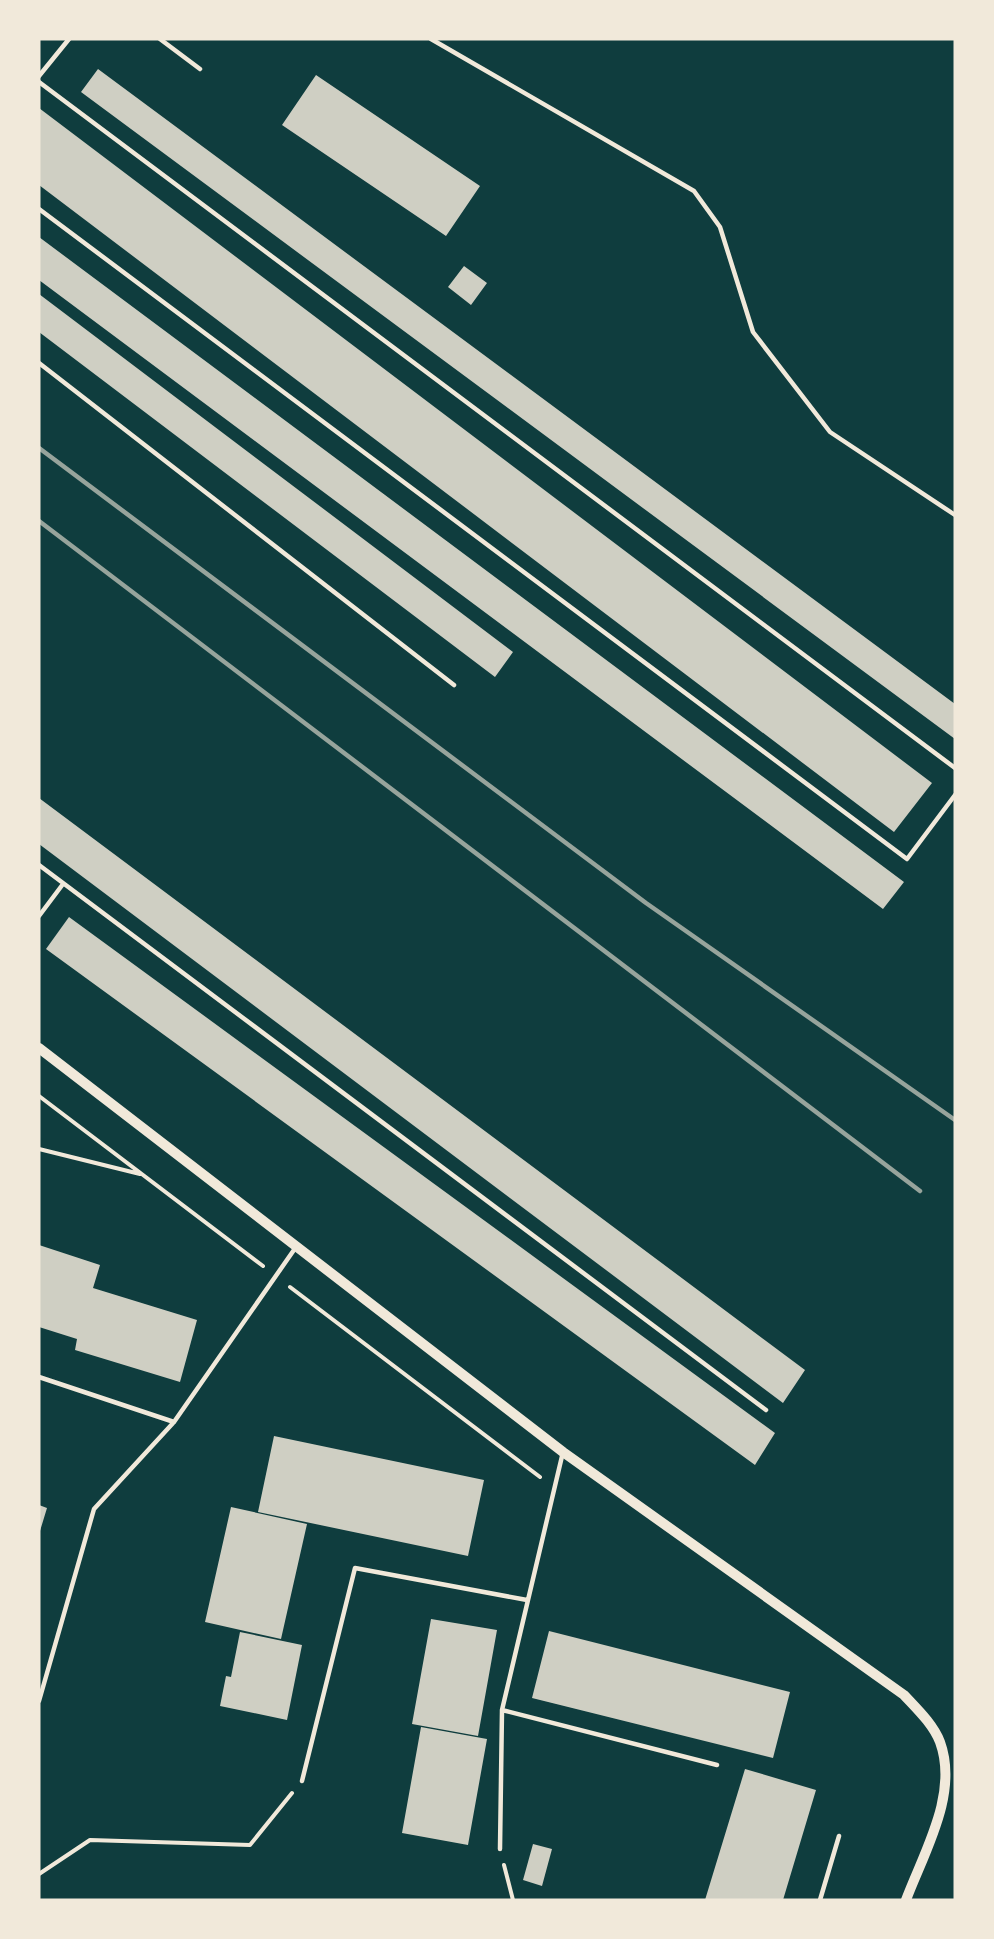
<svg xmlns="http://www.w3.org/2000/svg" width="994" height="1939" font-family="Raleway,sans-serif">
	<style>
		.building { fill: #cfcfc3 }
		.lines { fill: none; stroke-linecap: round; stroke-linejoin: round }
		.path { stroke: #f1e9da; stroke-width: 4 }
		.service { stroke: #f1e9da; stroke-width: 4.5 }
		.tertiary { stroke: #f1e9da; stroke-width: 10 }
		.rail { stroke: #97a49c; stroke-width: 4.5 }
	</style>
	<rect width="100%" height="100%" fill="#0f3d3e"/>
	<path class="building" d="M98,69l857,635v35l-874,-647z
		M316,75l164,111 -34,50 -164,-111z
		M39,108l893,675 -38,49 -855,-647z
		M39,237l865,645 -21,27 -844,-629z
		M464,266l23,17 -16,22 -23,-18z
		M39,294l474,358 -18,25 -456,-345z
		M39,798l766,572 -22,33 -744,-559z
		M69,917l706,516 -20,32 -709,-516z
		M39,1245l61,20 -7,23 104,32 -17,62 -105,-32 2,-11 -38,-12z
		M274,1436l210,44 -16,76 -210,-44z
		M39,1505l8,3 -7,23h-1z
		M231,1507l76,17 -26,115 -76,-17z
		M431,1619l66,11 -19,106 -66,-12z
		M549,1631l241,61 -17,66 -241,-60z
		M240,1632l62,13 -15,75 -67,-14 6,-30 5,1z
		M421,1727l66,12 -19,106 -66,-12z
		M745,1769l71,21 -33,110h-78z
		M533,1844l19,5 -10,37 -19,-6z"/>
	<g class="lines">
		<path class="path" d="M39,1096l224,170
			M39,1149l101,25
			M290,1287l250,190
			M504,1865l9,35
			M39,1874l51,-34 160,5 42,-52"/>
		<path class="service" d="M160,39l40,30
			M431,39l263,152 26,36 33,105 77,100 125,83
			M39,76l30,-37
			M39,82l916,686
			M39,209l868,650 48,-64
			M39,363l415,322
			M39,865l727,545
			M39,916l24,-32
			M39,1377l135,45
			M39,1701l55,-192 80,-87 122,-175
			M502,1710l215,55
			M302,1781l53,-213 172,32
			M500,1849l2,-139 61,-258
			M820,1900l19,-64"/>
		<path class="tertiary" d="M39,1048l524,404 341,243c13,14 29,29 36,47 19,52 -16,110 -34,158"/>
		<path class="rail" d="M39,448l607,455 309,217
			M39,521l881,670"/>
	</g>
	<rect width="994" height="1939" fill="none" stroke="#f1e9da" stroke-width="81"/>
</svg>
